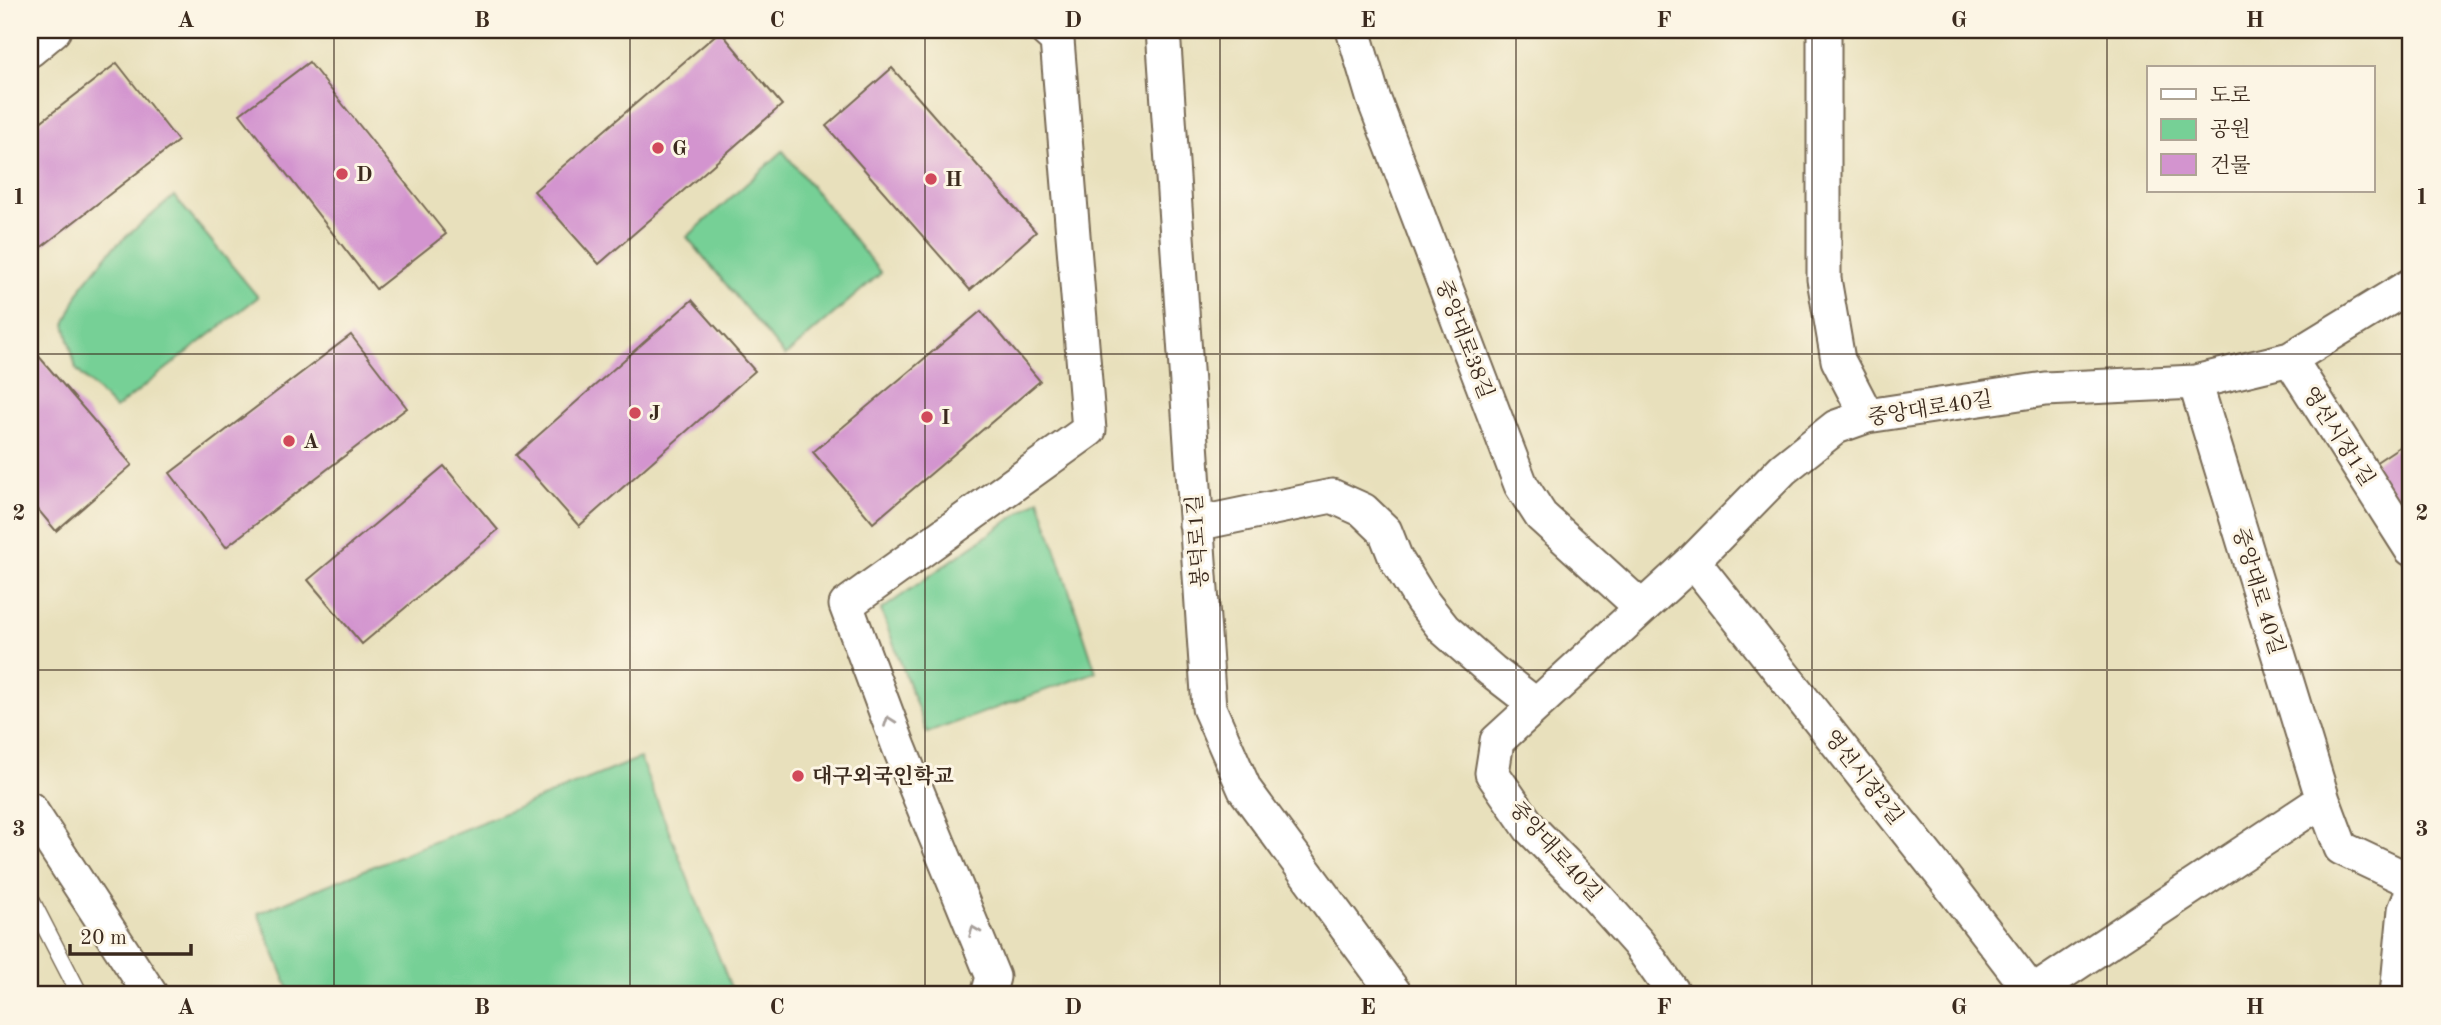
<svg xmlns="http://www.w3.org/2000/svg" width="2441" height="1025" font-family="'Old Standard TT','Noto Serif KR',serif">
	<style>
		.green { fill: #76d096; stroke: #587d5a; stroke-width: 2 }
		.building { fill: #d394cf }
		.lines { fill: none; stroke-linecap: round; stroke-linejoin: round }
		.lane-casing { stroke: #786a55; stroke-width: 19 }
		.street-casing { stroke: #786a55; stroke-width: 37 }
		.lane { stroke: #fff; stroke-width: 16 }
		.street { stroke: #fff; stroke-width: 33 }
		.oneway { stroke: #a79f9a }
		.grid { fill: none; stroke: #3b2a1e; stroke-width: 2; stroke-opacity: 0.55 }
		.poi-dot { fill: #d1495b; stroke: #fcf5e5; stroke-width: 2.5 }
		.labels { text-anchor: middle; stroke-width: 6; stroke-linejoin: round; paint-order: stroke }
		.poi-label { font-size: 21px; font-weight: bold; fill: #3b2a1e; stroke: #fcf5e5; text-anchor: start }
		.street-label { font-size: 21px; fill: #3b2a1e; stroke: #fcf5e5 }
		.neatline { fill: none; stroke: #3b2a1e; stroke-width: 2.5 }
		.grid-label { font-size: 23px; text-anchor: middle; font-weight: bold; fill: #3b2a1e }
	</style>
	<rect width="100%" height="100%" fill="#fcf5e5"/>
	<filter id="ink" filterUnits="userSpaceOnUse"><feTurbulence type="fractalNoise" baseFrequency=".0143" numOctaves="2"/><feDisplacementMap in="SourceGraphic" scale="14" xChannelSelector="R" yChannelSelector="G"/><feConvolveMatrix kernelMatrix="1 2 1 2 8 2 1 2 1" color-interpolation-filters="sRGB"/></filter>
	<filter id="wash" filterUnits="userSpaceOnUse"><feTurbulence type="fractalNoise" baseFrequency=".00686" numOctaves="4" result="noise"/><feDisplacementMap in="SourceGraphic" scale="28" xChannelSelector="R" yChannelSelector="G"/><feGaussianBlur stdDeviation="1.57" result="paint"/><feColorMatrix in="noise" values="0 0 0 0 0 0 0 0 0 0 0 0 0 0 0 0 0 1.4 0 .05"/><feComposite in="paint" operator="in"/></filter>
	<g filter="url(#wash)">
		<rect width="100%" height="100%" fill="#e8e0bc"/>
		<path class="green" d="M783,151l98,122 -96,83 -98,-119z
			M174,196l84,101 -143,112 -39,-40 -11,-45 17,-38 31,-38z
			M1039,499l57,173 -169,61 -46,-123z
			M640,758l94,237h-443l-33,-82z"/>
		<g id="blocks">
			<path class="building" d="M720,31l62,74 -183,159 -65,-73z
				M309,62l137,172 -70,55 -136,-175z
				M117,63l61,78 -148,115v-126z
				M892,68l144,164 -66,58 -144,-164z
				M692,300l63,71 -176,155 -63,-71z
				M981,311l59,70 -167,142 -60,-71z
				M351,335l56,73 -181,139 -56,-74z
				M30,346l102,119 -76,66 -26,-31z
				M2411,439v86l-39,-60z
				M444,466l54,64 -136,114 -54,-64z"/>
		</g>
	</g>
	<g filter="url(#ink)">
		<use href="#blocks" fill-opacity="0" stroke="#786a55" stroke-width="2"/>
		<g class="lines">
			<g class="lane-casing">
				<path id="lane" d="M30,898l50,97"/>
			</g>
			<g class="street-casing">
				<path id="street" d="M1163,30l46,678 36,82 151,205
					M1353,30l20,67 148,388 20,31 101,92
					M1824,30v249l14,81 29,56
					M30,50l24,-20
					M2290,359l121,190
					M2195,382l128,418
					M1196,524l136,-28 31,14 22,21 11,28 26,42 22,28 48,42 44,34
					M1693,561l252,318 89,116
					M30,809l121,186
					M2032,993l291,-193 18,48 70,33
					M988,995l5,-18 -94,-230 -53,-142 243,-175 -32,-390 -11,-10
					M1675,995l-37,-52 -49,-55 -59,-60 -38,-55 5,-32 196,-180 90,-92 53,-42 31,-11 178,-27 150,-7 95,-23 121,-74
					M2397,995l8,-85 6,-15"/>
			</g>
			<use href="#lane" class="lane"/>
			<use href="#street" class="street"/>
		</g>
		<defs><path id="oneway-chevron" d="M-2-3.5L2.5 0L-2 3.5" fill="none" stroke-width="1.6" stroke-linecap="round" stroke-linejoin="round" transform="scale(1.75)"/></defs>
		<g class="oneway">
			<use href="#oneway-chevron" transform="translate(889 721) rotate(-110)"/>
			<use href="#oneway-chevron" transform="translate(974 931) rotate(-112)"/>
		</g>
	</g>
	<path class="grid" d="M334,30v965M630,30v965M925,30v965M1220,30v965M1516,30v965M1812,30v965M2107,30v965M30,354h2381M30,670h2381"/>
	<g class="poi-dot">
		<circle cx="658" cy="148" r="7"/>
		<circle cx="342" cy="174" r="7"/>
		<circle cx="931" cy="179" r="7"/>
		<circle cx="635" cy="413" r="7"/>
		<circle cx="927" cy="417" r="7"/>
		<circle cx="289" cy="441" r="7"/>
		<circle cx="798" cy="776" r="7"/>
	</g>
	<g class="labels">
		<g class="poi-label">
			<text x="672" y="155">G</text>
			<text x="356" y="181">D</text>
			<text x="945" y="186">H</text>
			<text x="649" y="420">J</text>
			<text x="941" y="424">I</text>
			<text x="303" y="448">A</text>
			<text x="812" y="783">대구외국인학교</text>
		</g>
		<g class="street-label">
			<text transform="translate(1465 339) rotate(69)" y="7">중앙대로38길</text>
			<text transform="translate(1930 408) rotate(-9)" y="7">중앙대로40길</text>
			<text transform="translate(2339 436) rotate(57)" y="7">영선시장1길</text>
			<text transform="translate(1197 541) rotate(-94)" y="7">봉덕로1길</text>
			<text transform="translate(2259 591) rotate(73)" y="7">중앙대로 40길</text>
			<text transform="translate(1864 777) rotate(52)" y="7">영선시장2길</text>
			<text transform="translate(1556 851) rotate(48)" y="7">중앙대로40길</text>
		</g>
	</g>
	<rect width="2441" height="1025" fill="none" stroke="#fcf5e5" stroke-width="77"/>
	<rect x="2147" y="66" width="228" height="126" fill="#fcf5e5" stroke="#afa495" stroke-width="2"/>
	<rect x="2161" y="89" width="35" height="10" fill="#ffffff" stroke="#afa495" stroke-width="2"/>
	<text x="2210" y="102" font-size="21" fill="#3b2a1e">도로</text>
	<rect x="2161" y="119" width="35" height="21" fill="#76d096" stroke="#afa495" stroke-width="2"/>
	<text x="2210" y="136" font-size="21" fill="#3b2a1e">공원</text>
	<rect x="2161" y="154" width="35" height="21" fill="#d394cf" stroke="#afa495" stroke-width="2"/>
	<text x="2210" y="172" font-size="21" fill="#3b2a1e">건물</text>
	<path d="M70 944v10h121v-10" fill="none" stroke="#3b2a1e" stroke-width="3.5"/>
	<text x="80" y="944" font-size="21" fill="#3b2a1e" stroke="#fcf5e5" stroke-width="5" paint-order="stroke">20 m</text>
	<rect x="38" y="38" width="2364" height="948" class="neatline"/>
	<g class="grid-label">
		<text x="186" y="27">A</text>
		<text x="482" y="27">B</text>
		<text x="777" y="27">C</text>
		<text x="1073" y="27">D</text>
		<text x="1368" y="27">E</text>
		<text x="1664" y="27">F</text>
		<text x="1959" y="27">G</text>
		<text x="2255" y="27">H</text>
		<text x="19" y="204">1</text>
		<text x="2422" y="204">1</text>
		<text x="19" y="520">2</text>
		<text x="2422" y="520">2</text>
		<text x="19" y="836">3</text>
		<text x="2422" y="836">3</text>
		<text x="186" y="1014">A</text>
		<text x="482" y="1014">B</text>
		<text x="777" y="1014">C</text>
		<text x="1073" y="1014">D</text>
		<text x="1368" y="1014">E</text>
		<text x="1664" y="1014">F</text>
		<text x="1959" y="1014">G</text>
		<text x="2255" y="1014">H</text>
	</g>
</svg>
